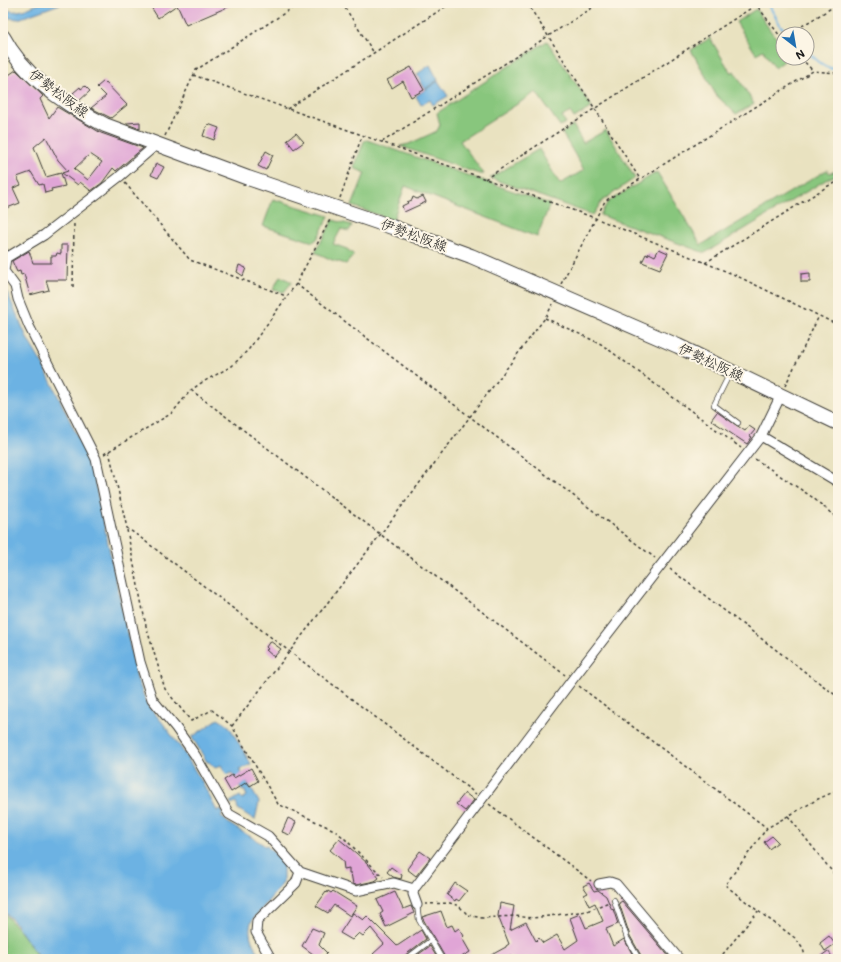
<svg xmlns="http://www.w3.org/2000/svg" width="841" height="962" font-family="Mali,'Klee One',sans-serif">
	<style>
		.green { fill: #88c67d; stroke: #52714c }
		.water { fill: #6cb2e3; stroke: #446780 }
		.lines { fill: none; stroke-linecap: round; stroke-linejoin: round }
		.stream { stroke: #6cb2e3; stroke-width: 2.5 }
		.building { fill: #e0a5d6; fill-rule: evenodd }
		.service-casing { stroke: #3b3a35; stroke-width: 6 }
		.minor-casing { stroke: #3b3a35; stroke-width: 11 }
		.primary-casing { stroke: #3b3a35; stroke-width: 16 }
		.path { stroke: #3b3a35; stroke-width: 1.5; stroke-dasharray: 3 3; stroke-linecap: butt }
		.service { stroke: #fff; stroke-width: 4.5 }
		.minor { stroke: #fff; stroke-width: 9 }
		.primary { stroke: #fff; stroke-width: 14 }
		.labels { text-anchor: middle; stroke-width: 4; stroke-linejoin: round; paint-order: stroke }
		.street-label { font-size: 14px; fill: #1c1c1c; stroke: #fcf5e5 }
	</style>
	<rect width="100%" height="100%" fill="#fcf5e5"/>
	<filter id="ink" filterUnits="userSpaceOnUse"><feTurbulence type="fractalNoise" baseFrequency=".025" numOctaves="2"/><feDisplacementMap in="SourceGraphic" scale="8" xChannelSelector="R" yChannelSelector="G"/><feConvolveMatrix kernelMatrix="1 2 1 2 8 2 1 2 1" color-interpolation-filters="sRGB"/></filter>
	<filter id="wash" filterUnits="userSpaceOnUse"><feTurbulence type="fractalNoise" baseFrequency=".012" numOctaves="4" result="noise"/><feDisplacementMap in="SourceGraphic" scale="16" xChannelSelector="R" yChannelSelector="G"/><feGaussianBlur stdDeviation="0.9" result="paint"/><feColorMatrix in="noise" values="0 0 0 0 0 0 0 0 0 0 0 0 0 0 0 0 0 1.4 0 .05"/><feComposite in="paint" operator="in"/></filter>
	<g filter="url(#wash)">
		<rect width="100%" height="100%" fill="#e9e2c0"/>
		<path class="green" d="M756,9l16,24 11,11v14h5l-13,10 -12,-18 -7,4 -20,-32z
			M710,38l21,35 3,-2 20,33 -18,10 -20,-19 -25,-45z
			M547,41l45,66 -18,11 -4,-6 -8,5 4,6 -6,3 -24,-34 -76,49 24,33h-5l-79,-28 9,-2 28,-13 3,-6 -3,-12z
			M573,125l10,18 23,-13 29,48 -33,23 -9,14 -103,-37 49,-29 21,35 24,-14 -22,-37z
			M367,140l183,64 -13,33 -132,-51 -12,34 -41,-14 13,-33 -11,-5 10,-27z
			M827,170l2,3 9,-2v4l-9,3 -124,75 -105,-38 8,-13 49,-30 44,73z
			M273,199l56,17 -12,23 -4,3 -50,-16z
			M333,220l19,5 -3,6 -8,-2 -8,15 14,5 7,6 -8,9 -14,-4 -17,-8z
			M280,276l12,6 -8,10 -11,-2z
			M3,912l21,24 15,23h-36z"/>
		<path class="water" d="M41,3h22l-45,16 -15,-2v-10c11,10 26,0 38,-4z
			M430,65l8,15 -13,9 -8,-15z
			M438,81l10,15 -15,9 -3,-5 -9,5 -5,-9z
			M3,283l25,57 16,27 44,91 2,1 47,220 11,27 14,16 21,29 19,31 15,29 4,-2 2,4 -2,3c11,13 30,19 44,30h2l16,16v21l-32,39c-4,16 3,23 11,37h-222l-25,-36 -12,-13z
			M218,719l11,7 22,38 -11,6 19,32 -4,18 -17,-11 -2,-7 -5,2 -1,-2 10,-6 2,3 5,-3 -3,-6 -2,1 -10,-18 -5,2 -6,-10 -6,3 -6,-6h-2l-15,-25z"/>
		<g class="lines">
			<path class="stream" d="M768,3l12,22 8,9
				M807,51c9,9 18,19 31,18"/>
		</g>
		<g id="blocks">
			<path class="building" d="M157,3h80l-51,22 -9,-20 -19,13 -7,-11z
				M411,67l13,23 -13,7 -8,-16 -11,7 -5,-8z
				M16,70l27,26 -3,3 9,19 8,-11 44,26 42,15 -27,23 -3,-3 -11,15 -11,8 -11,-9 -2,3 -16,-12 6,-2 -10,-11 -12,-23 -12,10 12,30 15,-4 4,13 -14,3 1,2 -7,2 -2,-9 -4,1 -8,-13 -14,5 4,8 -8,3 7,15 -13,5 -1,-1h-3v-128zM90,154l12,8 -14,18 -14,-11z
				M104,81l23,24 -16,13 -20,-10 15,-12 -9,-9z
				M85,86l5,5 -11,10 -6,-8 7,-6 1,2z
				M140,122v7l-13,-5v-1z
				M208,124l11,4 -5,12 -11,-4 3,-9h1z
				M296,133l8,9 -10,7 -7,-9z
				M266,151l7,4 -7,15 -8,-4z
				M156,163l8,4 -6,11 -7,-3z
				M423,196l3,6 -22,10 -2,-6 6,-3 -1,-1 5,-2 1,-3 4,2z
				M61,245h7l-1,35h-21l3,10 -19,5 -6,-21 -3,1 -1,-4 -3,1 -5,-11 17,-10 4,12h18v-7h5l1,-3 4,1z
				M659,249l9,4 -8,16 -18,-7 4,-8 2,1 1,-2 6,3z
				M239,265l7,3 -3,8 -6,-4z
				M810,273v9h-9v-8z
				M717,412l28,19 4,-5 6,4 -5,6 2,1 -5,7 -36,-24z
				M270,641l11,8 -7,8 -8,-7 2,-1 -2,-2z
				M251,768l7,13 -8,5 -3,-4 -16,10 -7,-12 8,-5 2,3z
				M465,793l9,7 -9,11 -9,-7z
				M288,818l8,4 -6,13 -8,-3z
				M772,836l6,6 -9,7 -5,-7z
				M339,839l17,14 12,11 11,14 -4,3 -19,4 -3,-1 -2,-11h-2v-5l-5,1 -1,-8 -13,-11z
				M420,851l10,7 -14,18 -9,-7z
				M391,867l11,8 -1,4 -8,-2 -6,-5z
				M455,883l12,8 -8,10 -3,-2 -1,2 -8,-6z
				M589,883l5,8 4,-1 8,6 6,14 1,-1 5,15 -12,5 7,17 11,-7 11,20h-50l-3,-4 -7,4h-61l-3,-3 -5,3h-22l22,-12v-1l3,-2 -11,-28 2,-13 14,3 -4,24 16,-8 10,19 3,-3 4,5 14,-8 8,14 13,-9 -8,-22 10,-4 6,14 17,-7 -8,-18 -6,3 -5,-11 4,-2 -5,-7z
				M328,891l3,2 2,-2 24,15 -7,10 -16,-11 -6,8 -12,-7 10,-14 1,1z
				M395,892l8,17 8,-3 3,7 -28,14 -6,-13 3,-2 -6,-12z
				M622,901l49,58h-28l-13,-23 -11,-33z
				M441,911l6,16 5,-2 3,6 4,-3 5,8 -2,2 8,14 -12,7h-12l-23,-40 -1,-2z
				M353,913l10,7 4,-4 30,30 24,-16 5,9 -22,17 -2,3h-24l-5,-5 11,-10 -13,-16 -8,8 -4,-3 -7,7 -12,-7z
				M312,928l12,5 -5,12 8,8 -6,6h-13l5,-5 -11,-8z
				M829,936l6,8 -10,7 -5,-8z
				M430,946l8,13h-26z
				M828,951l6,8h-17z"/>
		</g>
	</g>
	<g filter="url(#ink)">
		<use href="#blocks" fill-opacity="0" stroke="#3b3a35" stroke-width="1"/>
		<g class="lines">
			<g class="service-casing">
				<path id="service" d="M730,373l-16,32 24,18
					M614,900l13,38 12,21
					M417,905l2,15 23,39
					M406,959l24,-18"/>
			</g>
			<g class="minor-casing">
				<path id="minor" d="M3,252l3,6 -2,13 11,15 3,13 11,27 67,133 44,203 12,37 24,29 19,27 34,59 39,22 32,36 56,19 38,-8 20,6
					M6,258l38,-23 75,-58 38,-33
					M781,395l-20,41 77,46
					M599,884l11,-2 6,2 63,75
					M417,905l-4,-11 1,-5 158,-209 189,-244
					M271,959l-15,-27 1,-11 39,-38 4,-11"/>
			</g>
			<g class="primary-casing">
				<path id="primary" d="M3,37c21,40 63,68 102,88l143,53 144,49 79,29 207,90 160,77"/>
			</g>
			<path class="path" d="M342,3l32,50
				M527,3l113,176
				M755,3l28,37
				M797,29l41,-25
				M801,58l12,13
				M193,75l402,143 140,57 103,50
				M287,109l164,-106
				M165,136l31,-66 104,-67
				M382,142l218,-139
				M485,179l271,-174
				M125,183l65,77 96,36
				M340,198l22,-62
				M705,263l123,-77 10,-4
				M296,284l359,274
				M561,284l44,-83 208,-130 25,2
				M73,287l1,-64
				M545,318l56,26 140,104
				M785,386l34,-70
				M191,390l374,285
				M109,451l18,77 14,10 335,256
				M104,454l68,-41 19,-23 10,-7 31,-17 17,-17 47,-65 35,-66
				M755,459l57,38 26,22
				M127,530l19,96 19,63 26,32 21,-11 20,16 46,78 54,25 11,8 40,40
				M670,569l168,128
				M579,686l188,142
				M232,726l148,-191 165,-217 8,-14
				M489,804l102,77
				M788,816l50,63
				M425,904l25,-1 9,3 9,9 14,3 32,-2 19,2 54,-7 22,-9
				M719,959l39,-48
				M806,959l-3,-10 -8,-11 -37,-27 -33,-26 42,-57 51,-29 20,-9"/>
			<use href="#service" class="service"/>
			<use href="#minor" class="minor"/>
			<use href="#primary" class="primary"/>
		</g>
	</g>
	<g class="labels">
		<g class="street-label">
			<text transform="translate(59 93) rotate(37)" y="5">伊勢松阪線</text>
			<text transform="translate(414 235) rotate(20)" y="5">伊勢松阪線</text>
			<text transform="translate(711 362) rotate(25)" y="5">伊勢松阪線</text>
		</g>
	</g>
	<rect width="841" height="962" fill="none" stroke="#fcf5e5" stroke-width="16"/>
	<g transform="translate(795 46) rotate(149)"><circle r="19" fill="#fcf5e5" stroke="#a29e95"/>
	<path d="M0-3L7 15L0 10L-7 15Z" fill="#1f6fb2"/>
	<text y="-6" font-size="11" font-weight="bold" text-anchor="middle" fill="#1c1c1c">N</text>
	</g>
</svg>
